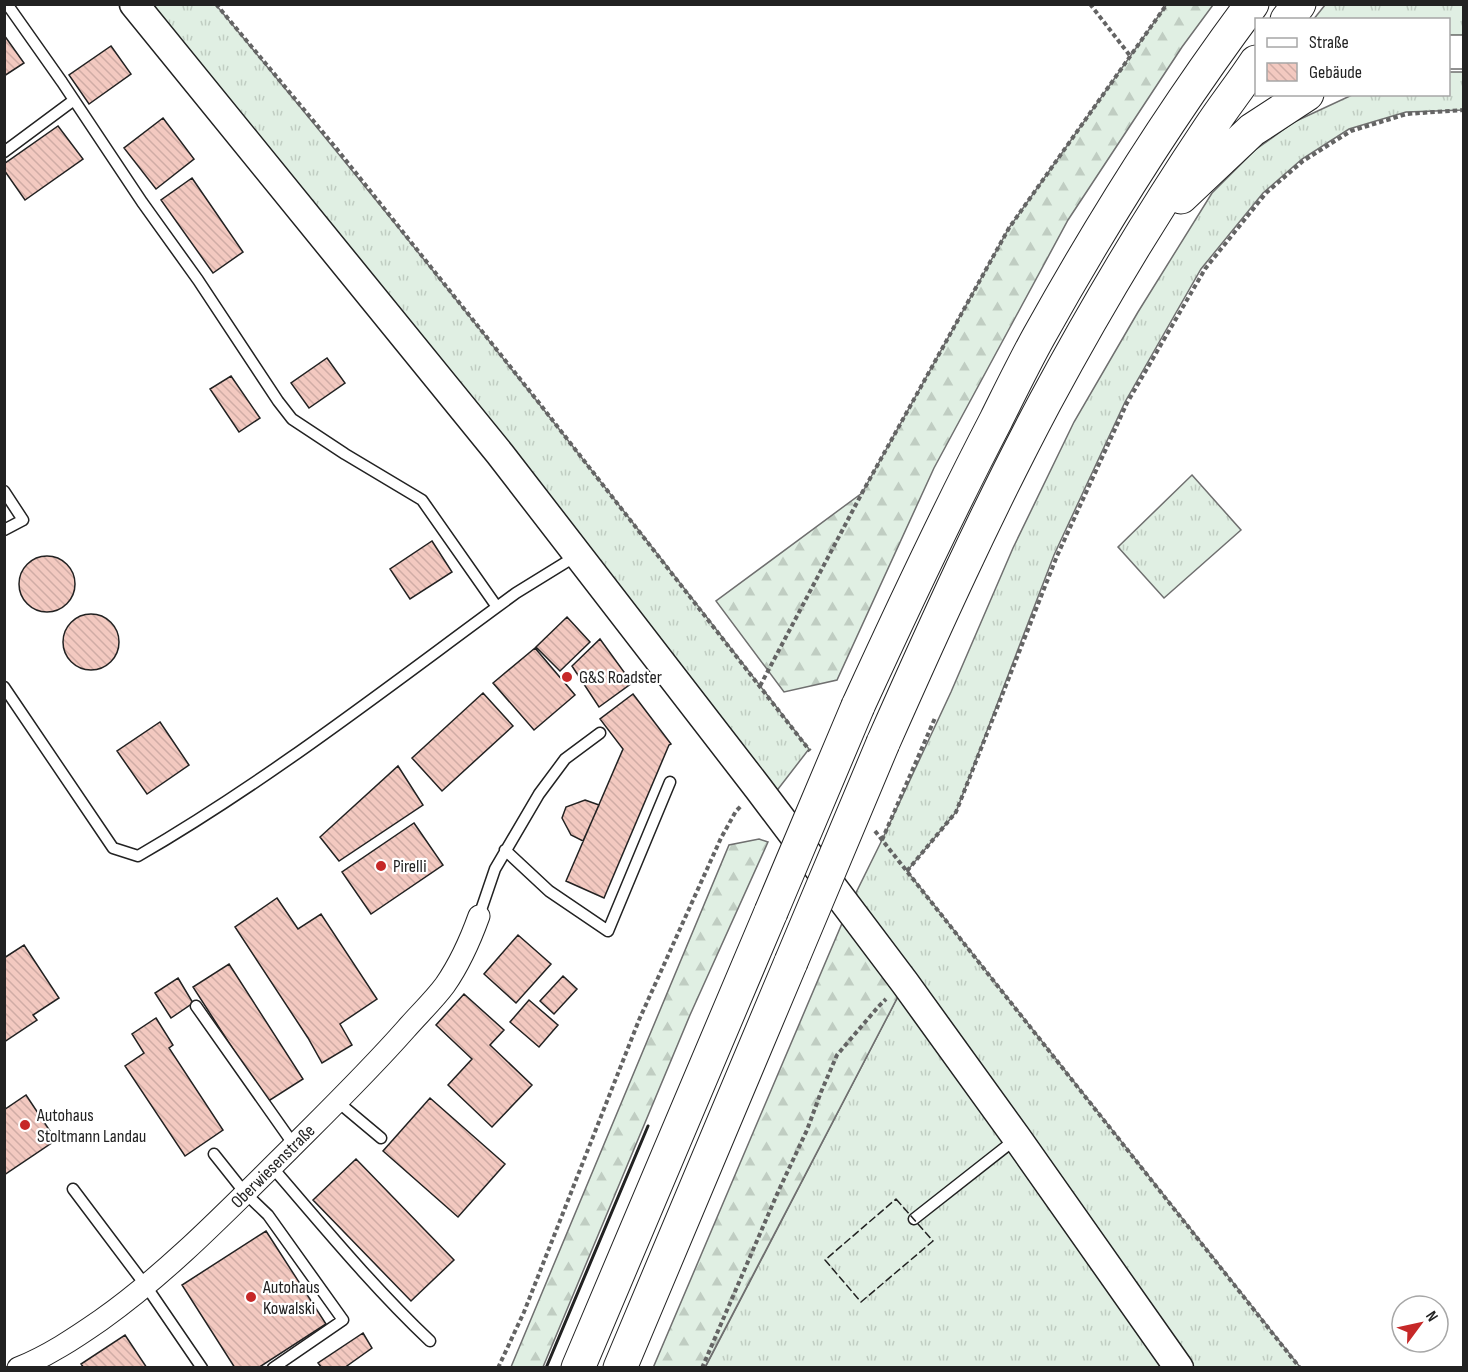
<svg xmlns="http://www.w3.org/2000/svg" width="1468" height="1372" font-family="'Sofia Sans Condensed',sans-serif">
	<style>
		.grass { fill: url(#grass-tufts); stroke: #6f6f6f; stroke-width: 1.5 }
		.forest { fill: url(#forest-firs); stroke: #6f6f6f; stroke-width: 1.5 }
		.building { fill: url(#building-back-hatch); stroke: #222; stroke-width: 1.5 }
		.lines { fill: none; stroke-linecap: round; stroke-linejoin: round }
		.lane-casing { stroke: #222; stroke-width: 13 }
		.street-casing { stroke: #222; stroke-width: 23 }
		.secondary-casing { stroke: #222; stroke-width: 31 }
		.highway-casing { stroke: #222; stroke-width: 35 }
		.path { stroke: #646464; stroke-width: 4; stroke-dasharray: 4.5 3; stroke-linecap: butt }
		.lane { stroke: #fff; stroke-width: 10 }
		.street { stroke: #fff; stroke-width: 21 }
		.secondary { stroke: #fff; stroke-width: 28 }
		.highway { stroke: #fff; stroke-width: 33 }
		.highway-bridge-casing { stroke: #222; stroke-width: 35; stroke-linecap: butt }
		.highway-bridge { stroke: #fff; stroke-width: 33 }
		.fence { stroke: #222; stroke-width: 1.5; stroke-dasharray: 8 3; stroke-linecap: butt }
		.wall { stroke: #222; stroke-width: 3 }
		.poi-dot { fill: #c62828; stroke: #fff; stroke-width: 2 }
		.labels { text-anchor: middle; stroke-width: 4.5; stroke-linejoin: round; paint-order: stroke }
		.poi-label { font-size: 18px; fill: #222; stroke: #fff; text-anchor: start }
		.street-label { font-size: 18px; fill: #222; stroke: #fff }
	</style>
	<defs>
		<pattern id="grass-tufts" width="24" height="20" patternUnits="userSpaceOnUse" patternTransform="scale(1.5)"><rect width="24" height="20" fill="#e0efe3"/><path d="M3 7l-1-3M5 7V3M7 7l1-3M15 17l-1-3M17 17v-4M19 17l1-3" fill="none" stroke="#c0cdc2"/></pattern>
		<pattern id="forest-firs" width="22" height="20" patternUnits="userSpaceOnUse" patternTransform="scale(1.5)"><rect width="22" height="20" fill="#e0efe3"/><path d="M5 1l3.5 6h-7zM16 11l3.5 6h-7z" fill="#c0cdc2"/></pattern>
		<pattern id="building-back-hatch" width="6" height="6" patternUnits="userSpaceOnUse" patternTransform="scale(1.5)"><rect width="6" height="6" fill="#f3c9c0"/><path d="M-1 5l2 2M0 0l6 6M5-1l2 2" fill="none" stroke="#d0aca5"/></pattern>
	</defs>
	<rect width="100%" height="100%" fill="#fff"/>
	<path class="grass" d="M136,5h80c203,244 399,493 593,744l-34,44z
		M1325,5h138v37l-14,1 -1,-23h-135z
		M1449,72h14v38l-57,2 -57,17 -47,30 -39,34 -62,76 -76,133 -71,153 -98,257 -49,59 393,496 -595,1 200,-385 -56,-76 33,-67 69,-148 62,-144 61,-126 64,-110 74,-119 43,-43 39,-28 58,-27 96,-1z
		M1192,475l49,55 -77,68 -46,-51z"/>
	<path class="forest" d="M1167,4l46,1 -31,42 -114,173 -134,248 -97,212 -53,12 -68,-91 146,-108 147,-265z
		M759,839l9,3 -78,173 -147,352h-32l218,-522z
		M849,907l56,76 -200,384 -52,1z"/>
	<path class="building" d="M4,35l20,28 -20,13z
		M111,46l20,28 -42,30 -20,-29z
		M163,118l31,41 -38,30 -32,-41z
		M58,126l25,33 -58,41 -21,-30v-6z
		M192,178l51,74 -30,21 -52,-73z
		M327,358l18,25 -36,25 -18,-25z
		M231,376l29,42 -21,14 -29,-43z
		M432,541l20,31 -42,27 -20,-30z
		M19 584a28 28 0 1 1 56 0a28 28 0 1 1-56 0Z
		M63 642a28 28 0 1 1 56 0a28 28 0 1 1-56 0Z
		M567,617l23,25 -30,29 -24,-24z
		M600,639l32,44 -33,24 -27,-41z
		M535,648l40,47 -41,35 -41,-47z
		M483,693l30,33 -71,65 -30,-33z
		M633,694l38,50 -2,1 -65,153 -38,-17 57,-132 -23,-30z
		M160,722l29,43 -42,29 -30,-43z
		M398,766l25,39 -84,56 -19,-24z
		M585,800l14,5 -16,36 -12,-6 -9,-17 4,-11z
		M414,823l29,42 -72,49 -29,-42z
		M277,898l21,31 23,-15 56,85 -37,25 12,21 -30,18 -14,-25 -73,-111z
		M518,935l33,29 -35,39 -32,-29z
		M24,945l35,53 -26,17 4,5 -33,22v-84z
		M229,964l74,115 -36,23 -74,-115z
		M563,976l14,13 -23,25 -14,-13z
		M178,978l15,25 -22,15 -16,-25z
		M464,994l40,36 -14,15 42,40 -40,42 -44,-42 24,-26 -36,-34z
		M529,1000l29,25 -19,22 -29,-25z
		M156,1018l17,27 -4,3 54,82 -38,26 -60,-90 19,-13 -12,-19z
		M26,1095l30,45 -52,35v-65z
		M430,1098l75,66 -47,53 -75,-66z
		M356,1159l98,101 -43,41 -98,-101z
		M266,1231l60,93 -68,44h-23l-53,-83z
		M363,1333l9,15 -28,20h-22l-4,-5z
		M125,1335l22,33h-63l-3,-4z"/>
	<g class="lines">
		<g class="lane-casing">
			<path id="lane" d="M7,4l55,78 80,120 56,78 80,121 14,18 53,35 77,46 75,107 19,-14 60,-37
				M4,152l70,-52
				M4,491l19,29 -19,10
				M4,687l109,161 25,8c126,-73 242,-163 359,-249
				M505,850l44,41 59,40 62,-149
				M479,916l16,-47 44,-75 26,-35 35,-26
				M196,1006l98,139
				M338,1102l43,36
				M214,1154l31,39 23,22 75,105 -70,48
				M272,1167c51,59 101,120 158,174
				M73,1189l73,97 56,82
				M914,1219l103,-81"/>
		</g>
		<g class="street-casing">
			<g id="street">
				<path id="s1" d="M18,1368c30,-12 57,-30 83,-48 69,-49 128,-111 188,-170 40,-40 80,-79 117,-121 13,-15 28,-29 39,-44 16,-23 25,-44 34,-69"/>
			</g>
		</g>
		<g class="secondary-casing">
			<path id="secondary" d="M134,4l366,450 258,334 147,195 112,155 162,230"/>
		</g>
		<g class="highway-casing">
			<path id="highway" d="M1287,20l12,-16
				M1448,52h16
				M1181,197l71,-67 55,-36
				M858,706c44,-96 89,-192 138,-286 14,-28 28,-57 43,-84 64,-115 134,-226 213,-332
				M883,743c51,-115 103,-230 162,-341 50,-93 105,-185 164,-273 15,-23 32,-44 47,-67
				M578,1368l193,-456
				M620,1368l171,-406"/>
		</g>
		<path class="path" d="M216,4l120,144 200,251 274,352
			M1090,4l41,53
			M760,686l102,-193 147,-265 158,-224
			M875,831l425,537
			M882,840l53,-122
			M907,871l49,-59 101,-256 70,-153 78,-134 61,-76 37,-32 48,-30 56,-17 57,-4
			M498,1368l26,-56 115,-292 82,-182 15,-27 6,-6
			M702,1368l76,-176 29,-62 14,-38 16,-37 41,-48 8,-8"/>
		<use href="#lane" class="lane"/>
		<use href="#street" class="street"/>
		<use href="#secondary" class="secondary"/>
		<use href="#highway" class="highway"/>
		<g class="highway-bridge-casing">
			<path id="highway-bridge" d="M771,912l87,-206
				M791,962l92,-219"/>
		</g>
		<use href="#highway-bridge" class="highway-bridge"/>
		<path class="fence" d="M896,1199l37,42 -72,61 -36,-42z"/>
		<path class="wall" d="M546,1368l102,-242"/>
	</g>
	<g class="poi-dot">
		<circle cx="567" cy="677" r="6"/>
		<circle cx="381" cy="866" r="6"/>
		<circle cx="25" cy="1125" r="6"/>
		<circle cx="251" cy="1297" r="6"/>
	</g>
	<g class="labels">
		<g class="poi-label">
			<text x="579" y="683">G&amp;S Roadster</text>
			<text x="393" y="872">Pirelli</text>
			<text x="37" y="1121">Autohaus<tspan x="37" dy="21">Stoltmann Landau</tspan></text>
			<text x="263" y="1293">Autohaus<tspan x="263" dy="21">Kowalski</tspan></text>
		</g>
		<g class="street-label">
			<text dy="6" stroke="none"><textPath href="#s1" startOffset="327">Oberwiesenstraße</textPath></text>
		</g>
	</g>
	<rect width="1468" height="1372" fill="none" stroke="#222222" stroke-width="12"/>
	<rect x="1255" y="18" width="195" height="78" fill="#ffffff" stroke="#a7a7a7" stroke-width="1.5"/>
	<rect x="1267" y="38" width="30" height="9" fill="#ffffff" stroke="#a7a7a7" stroke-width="1.5"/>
	<text x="1309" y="48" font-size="18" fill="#222222">Straße</text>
	<rect x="1267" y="63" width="30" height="18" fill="url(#building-back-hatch)" stroke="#a7a7a7" stroke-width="1.5"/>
	<text x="1309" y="78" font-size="18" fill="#222222">Gebäude</text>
	<g transform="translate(1420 1324) rotate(57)"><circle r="28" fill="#ffffff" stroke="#a7a7a7" stroke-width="1.5"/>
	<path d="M0-4.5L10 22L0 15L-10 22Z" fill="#c62828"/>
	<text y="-9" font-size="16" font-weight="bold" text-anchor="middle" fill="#222222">N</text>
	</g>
</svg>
